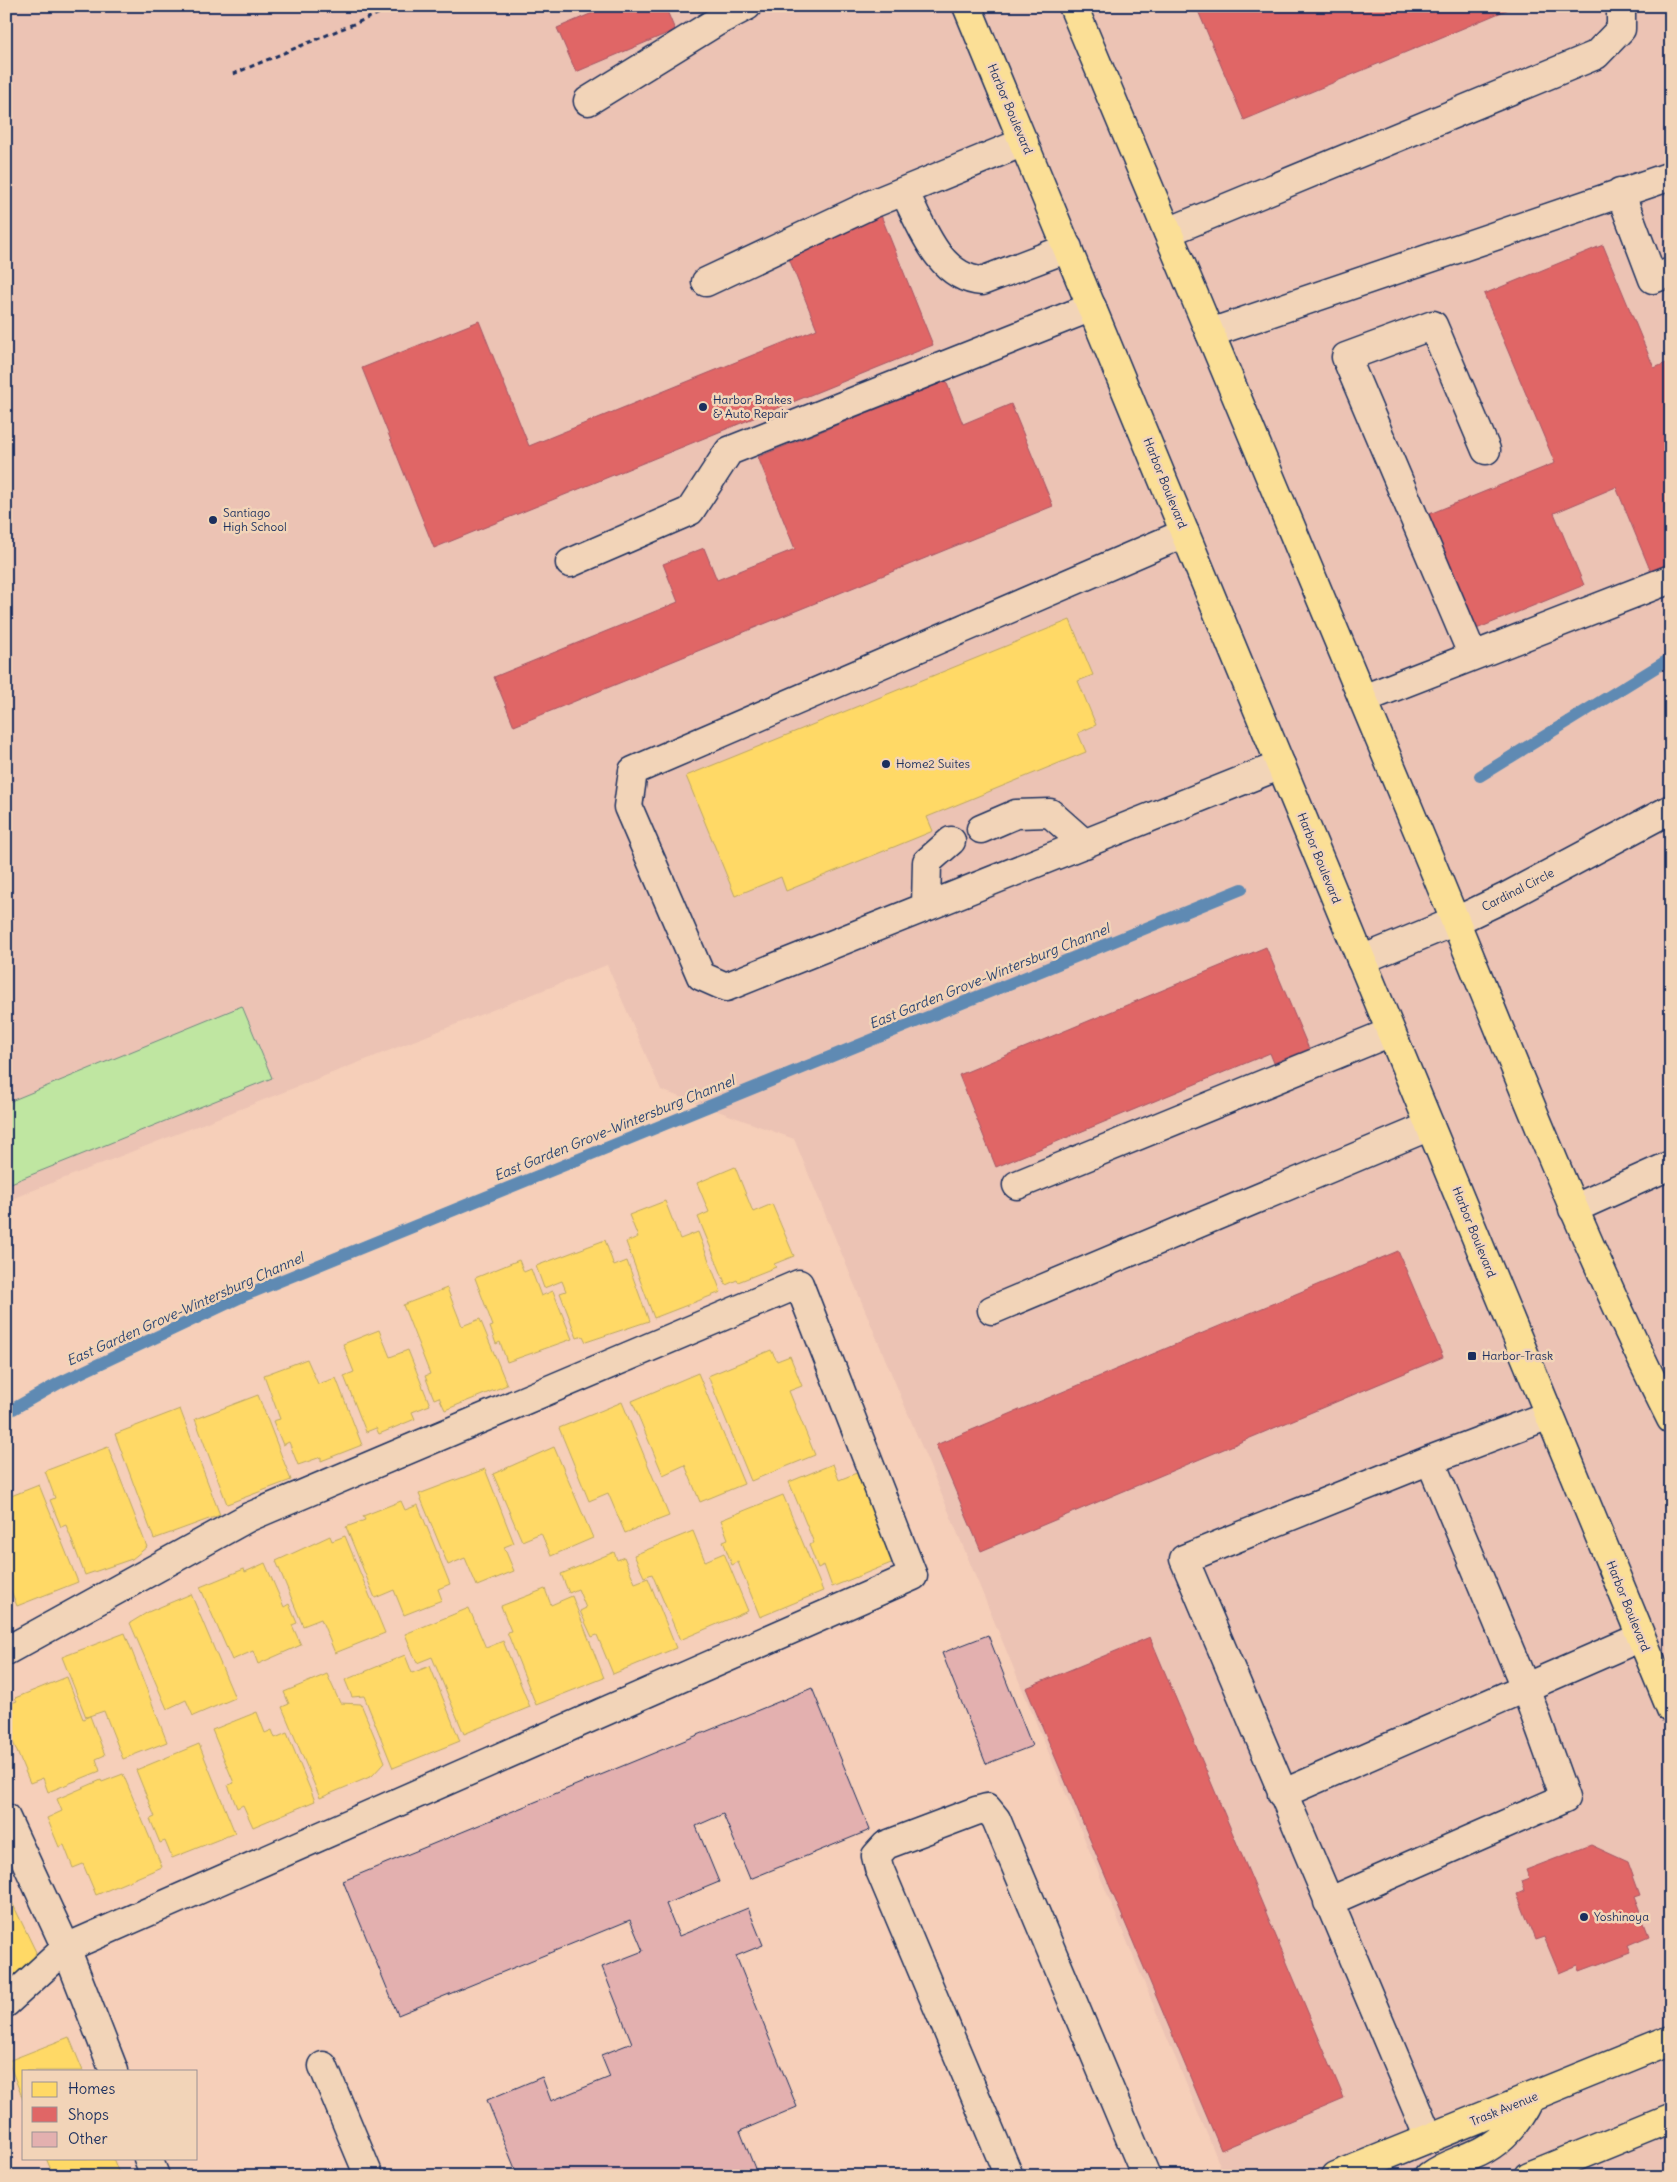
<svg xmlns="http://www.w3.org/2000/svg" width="1677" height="2182" font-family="Delius,sans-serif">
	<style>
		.built { fill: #ecc3b4 }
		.green { fill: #bfe6a1; stroke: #6d8a80 }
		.homes { fill: #ffd966; stroke: #bba664 }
		.shops { fill: #e06666; stroke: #a55664 }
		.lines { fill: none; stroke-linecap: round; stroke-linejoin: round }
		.stream { stroke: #5f8ab3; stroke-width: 12 }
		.building { fill: #e3b0af; stroke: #1b2f5e }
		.minor-casing { stroke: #1b2f5e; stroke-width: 31 }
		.major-casing { stroke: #1b2f5e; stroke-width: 31 }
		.path { stroke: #1b2f5e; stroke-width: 3; stroke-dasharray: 5 4; stroke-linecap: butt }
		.minor { stroke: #f2d4b8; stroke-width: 28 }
		.major { stroke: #fbdf96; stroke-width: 28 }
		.poi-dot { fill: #1b2f5e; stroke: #f2d4b8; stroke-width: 2 }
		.labels { text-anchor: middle; stroke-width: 5; stroke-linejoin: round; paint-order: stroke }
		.street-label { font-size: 12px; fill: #1b2f5e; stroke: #f2d4b8 }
		.poi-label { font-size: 12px; fill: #1b2f5e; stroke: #f2d4b8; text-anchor: start }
		.water-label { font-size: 14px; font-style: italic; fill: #2c4673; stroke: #f2d4b8 }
	</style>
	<rect width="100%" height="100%" fill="#f6cfb9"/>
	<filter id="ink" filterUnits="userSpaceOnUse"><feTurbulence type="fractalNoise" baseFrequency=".02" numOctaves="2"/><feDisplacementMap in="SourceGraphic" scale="10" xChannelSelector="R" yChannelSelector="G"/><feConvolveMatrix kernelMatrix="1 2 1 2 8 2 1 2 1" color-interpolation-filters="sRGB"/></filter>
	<g filter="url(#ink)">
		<path class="built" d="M6,6h1665v2170l-447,-1 -430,-1036 -133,-49 -54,-125 -601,236z"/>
		<path class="green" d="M242,1006l30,72 -266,107v-82z"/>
		<path class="homes" d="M1070,620l23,55 -15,6 18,44 -18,8 8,19 -159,65 6,14 -147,60 -5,-14 -46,19 -49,-120z
			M735,1167l18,45 19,-8 22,52 -20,8 2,3 -38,15 -1,-2 -11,5 -28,-68 11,-5 -12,-29z
			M665,1201l15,38 18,-7 23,60 -67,26 -28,-76 12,-5 -9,-22z
			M605,1240l9,26 13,-5 22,60 -63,21 -3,-6 -6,2 -17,-45 6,-2 -4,-10 -18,7 -8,-22z
			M519,1260l5,12 7,-3 10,27 12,-5 19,48 -65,23 -7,-20 -4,2 -6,-17 3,-1 -18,-48z
			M447,1288l15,38 18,-7 27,66 -62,25 -6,-13 -5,2 -9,-23 5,-2 -27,-69z
			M379,1330l11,27 18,-7 22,55 -18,7 3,7 -36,15 -3,-6 -10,4 -22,-56 10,-4 -11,-28z
			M771,1350l6,11 13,-5 12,30 -13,5 26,64 -64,26 -43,-105z
			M307,1359l11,25 18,-6 26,67 -41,16v-4l-23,8 -9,-23 -6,3 -10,-24 7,-2 -16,-44z
			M698,1373l46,111 -44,18 -15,-37 -22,10 -31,-74z
			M258,1395l33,85 -64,24 -32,-85z
			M622,1402l47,114 -44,17 -17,-40 -19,8 -30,-73z
			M180,1409l40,106 -66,24 -39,-105z
			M108,1447l39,100 -15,12 -47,16 -19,-50 -5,2 -11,-27 5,-2 -10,-27z
			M554,1447l39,91 -42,18 -10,-23 -19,8 -29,-67z
			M833,1464l6,16 20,-8 37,89 -64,26 -8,-22 -6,3 -9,-23 5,-2 -25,-61z
			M485,1469l29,74 -10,4 10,24 -37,15 -12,-28 -17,7 -29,-71z
			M39,1485l39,97 -61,24 -11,-28v-80z
			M783,1495l40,96 -63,26 -22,-55 -6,3 -9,-24 5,-2 -7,-19z
			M401,1501l4,9 13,-5 32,79 -12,5 4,11 -38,15 -10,-25 -19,8 -29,-71 19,-7 -2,-4z
			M693,1531l12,30 19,-8 24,58 -68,29 -28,-66 -8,3 -10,-22z
			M330,1536l2,5 13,-5 40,97 -50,20 -14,-34 -18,7 -27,-65z
			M614,1552l3,8 7,-3 11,26 13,-5 28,70 -63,26 -16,-39 -5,2 -12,-26 6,-3 -8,-19 -9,4 -8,-19z
			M265,1563l19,44 5,-3 8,19 -5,2 9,20 -43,19 -5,-13 -21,9 -32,-73 44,-18 1,3z
			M545,1589l6,16 21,-9 32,82 -68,27 -29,-73 4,-1 -10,-25z
			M191,1594l44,104 -42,18 -7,-16 -19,9 -37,-86 18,-11z
			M469,1608l17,40 17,-7 27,66 -66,27 -32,-77 -15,6 -12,-29z
			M125,1633l42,109 -44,17 -19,-48 -18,6 -24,-60z
			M405,1655l7,18 18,-7 30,75 -67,27 -29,-72 -12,1 -7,-17z
			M327,1674l13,29 21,1 24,58 -13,14 -52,22 -38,-91 7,-3 -5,-12z
			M67,1677l16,42 7,-3 15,39 -9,4 4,12 -52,21 -5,-14 -13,5 -24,-58v-20l11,-4 -2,-3z
			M257,1712l8,21 7,-3 3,8 12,-5 28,68 -62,26 -10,-22 -6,3 -9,-23 6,-2 -22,-53z
			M199,1744l36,89 -63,25 -7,-17 -5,2 -10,-24 5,-2 -19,-47z
			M123,1774l39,93 -66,28 -13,-31 -10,4 -9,-23 -5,2 -12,-29 15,-7 -5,-12 44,-19 1,2z
			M6,1890l30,62 -9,29 -21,16z
			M69,2037l14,34h-59v31l-16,-41z
			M46,2158h67l7,18h-63l-3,-7 -3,1z"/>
		<path class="shops" d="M609,6h56l10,24 -99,42 -19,-44z
			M1196,6h320l-272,114z
			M880,213l53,132 -499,203 -72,-180 117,-47 50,125 288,-117 -31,-78z
			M1603,245l51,123 17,-7v204l-20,7 -35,-85 -62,26 30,72 -110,45 -47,-115 128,-52 -71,-169z
			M946,381l17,43 48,-20 42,102 -539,220 -20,-49 184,-75 -15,-38 41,-16 13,32 78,-31 -37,-92z
			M1266,947l43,102 -35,14 -4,-10 -274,114 -37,-92z
			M1398,1251l45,106 -462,194 -45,-106z
			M1150,1637l194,461 -123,52 -195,-462z
			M1591,1845l37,17 12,33 -6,2 15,39 -21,9 3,7 -51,19 -2,-6 -19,8 -15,-36 -9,3 -18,-46 7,-3 -3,-10 8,-3 -3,-8z"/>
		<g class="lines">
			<path class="stream" d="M1480,776l191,-118
				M6,1413l53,-30 184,-87 999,-407"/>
		</g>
		<path class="building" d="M988,1635l44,111 -46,18 -44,-111z
			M812,1688l58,142 -120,49 -27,-65 -27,12 23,56 -53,22 13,32 69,-28 15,37 -27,11 61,151 -57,24 18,45h-240l-31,-76 55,-23 9,24 59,-24 -9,-22 31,-12 -30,-76 41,-16 -13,-31 -232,95 -55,-134z"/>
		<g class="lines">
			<g class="minor-casing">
				<path id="minor" d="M588,101l128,-79 31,-16
					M904,191c17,33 34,87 78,90l86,-33
					M1620,192l33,87 18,-7
					M1168,232l428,-177 25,-26v-23
					M706,282l166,-78 152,-62
					M1210,333l461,-157
					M1185,533l-552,238 -5,36 73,169 25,11 555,-222
					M570,563l120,-52 39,-60 363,-144
					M1473,656l-127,-299 87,-32 53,125
					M1363,699l308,-120
					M981,829l35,-15 34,-1 35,31
					M926,906l1,-44 24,-21
					M1361,960l95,-39 50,-24 165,-88
					M1017,1185l374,-153
					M1573,1209l98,-44
					M992,1310l438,-184
					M6,1651l243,-134 550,-233 114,292 -847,372 -60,55
					M1282,1794l359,-157
					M6,1818l60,130 48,123
					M1328,1902l237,-104 -40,-111 -95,-227
					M323,2066l46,110
					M1429,2138l-245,-579 246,-99 119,-45
					M148,2158l7,18
					M1009,2176l-130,-308 -3,-12 10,-11 90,-34 11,-3 9,11 150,357"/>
			</g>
			<g class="major-casing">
				<path id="major" d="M967,6l704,1703
					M1073,6c120,287 241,574 360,861 77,185 148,373 238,552
					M1336,2176l335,-136
					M1429,2176c13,-10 28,-14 42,-20 28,-11 46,-31 59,-58
					M1529,2176l142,-58"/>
			</g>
			<path class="path" d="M233,74l164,-68"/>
			<use href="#minor" class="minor"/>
			<use href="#major" class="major"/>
		</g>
	</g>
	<g class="poi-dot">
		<circle cx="703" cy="407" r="5"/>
		<circle cx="213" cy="520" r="5"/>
		<circle cx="886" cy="764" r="5"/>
		<rect x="1467" y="1351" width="10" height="10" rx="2.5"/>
		<circle cx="1584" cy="1917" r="5"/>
	</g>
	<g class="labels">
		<g class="street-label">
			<text transform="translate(1010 109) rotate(67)" y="4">Harbor Boulevard</text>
			<text transform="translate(1165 483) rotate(68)" y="4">Harbor Boulevard</text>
			<text transform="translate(1319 858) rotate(68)" y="4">Harbor Boulevard</text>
			<text transform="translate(1518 890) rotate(-27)" y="4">Cardinal Circle</text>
			<text transform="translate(1474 1232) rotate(68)" y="4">Harbor Boulevard</text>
			<text transform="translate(1628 1606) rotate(68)" y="4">Harbor Boulevard</text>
			<text transform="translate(1504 2109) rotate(-22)" y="4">Trask Avenue</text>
		</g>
		<g class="poi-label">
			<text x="713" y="404">Harbor Brakes<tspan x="713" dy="14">&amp; Auto Repair</tspan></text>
			<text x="223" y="517">Santiago<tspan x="223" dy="14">High School</tspan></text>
			<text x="896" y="768">Home2 Suites</text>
			<text x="1482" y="1360">Harbor-Trask</text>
			<text x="1594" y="1921">Yoshinoya</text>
		</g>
		<g class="water-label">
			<text transform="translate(989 976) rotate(-22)" y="5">East Garden Grove-Wintersburg Channel</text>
			<text transform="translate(614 1128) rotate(-22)" y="5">East Garden Grove-Wintersburg Channel</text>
			<text transform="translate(185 1309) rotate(-24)" y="5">East Garden Grove-Wintersburg Channel</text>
		</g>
	</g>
	<rect width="1677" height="2182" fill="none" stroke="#f2d4b8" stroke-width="25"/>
	<rect x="12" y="12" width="1652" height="2157" fill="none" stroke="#1b2f5e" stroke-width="2" filter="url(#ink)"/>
	<rect x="22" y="2070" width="175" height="90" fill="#f2d4b8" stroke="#9c9294"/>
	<rect x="32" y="2082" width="25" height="15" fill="#ffd966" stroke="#9c9294"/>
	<text x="68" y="2094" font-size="15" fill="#1b2f5e">Homes</text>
	<rect x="32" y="2107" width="25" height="15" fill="#e06666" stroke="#9c9294"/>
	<text x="68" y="2120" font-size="15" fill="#1b2f5e">Shops</text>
	<rect x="32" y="2132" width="25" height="15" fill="#e3b0af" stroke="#9c9294"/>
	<text x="68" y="2144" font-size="15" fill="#1b2f5e">Other</text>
</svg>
